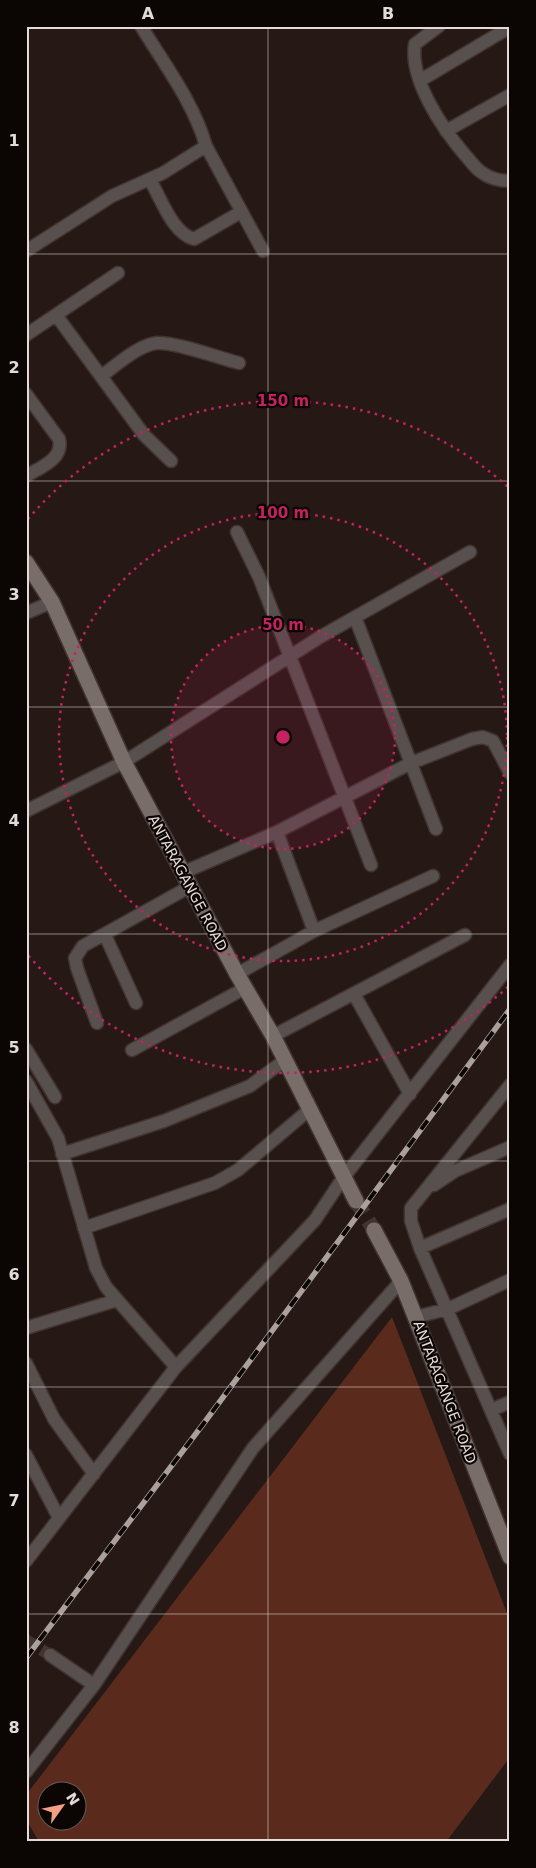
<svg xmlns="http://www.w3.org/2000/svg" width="536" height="1868" font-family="'DejaVu Sans',sans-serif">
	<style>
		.green { fill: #5a2b1d; fill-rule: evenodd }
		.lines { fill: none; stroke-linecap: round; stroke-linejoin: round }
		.street-tunnel { stroke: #423531; stroke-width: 12; stroke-dasharray: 12 6; stroke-linecap: butt }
		.secondary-tunnel { stroke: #423531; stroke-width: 15; stroke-dasharray: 15 8; stroke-linecap: butt }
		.street-casing { stroke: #41332f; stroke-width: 15 }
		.secondary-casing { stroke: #41332f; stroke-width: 18 }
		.street { stroke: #57504e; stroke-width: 12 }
		.secondary { stroke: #796d6a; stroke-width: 15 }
		.rail-casing { stroke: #aaa09d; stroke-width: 5.5 }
		.rail { stroke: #0b0604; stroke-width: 4; stroke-dasharray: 11; stroke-linecap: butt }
		.grid { fill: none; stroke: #e4dbd8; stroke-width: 1; stroke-opacity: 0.55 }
		.ring { fill: none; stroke: #c42261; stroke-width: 2.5; stroke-dasharray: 2.5 5 }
		.labels { text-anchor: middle; stroke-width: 4.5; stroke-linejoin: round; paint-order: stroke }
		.street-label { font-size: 14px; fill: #e4dbd8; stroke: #0b0604 }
		.centre { fill: #c42261; stroke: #0b0604; stroke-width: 2.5 }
		.ring-label { font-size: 15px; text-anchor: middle; font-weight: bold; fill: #c42261; stroke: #0b0604; stroke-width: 4.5; stroke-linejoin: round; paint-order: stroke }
		.neatline { fill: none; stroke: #e4dbd8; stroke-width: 2 }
		.grid-label { font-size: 16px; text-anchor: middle; font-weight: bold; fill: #e4dbd8 }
	</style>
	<rect width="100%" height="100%" fill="#261814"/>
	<path class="green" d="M392,1317l118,304v136l-64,85h-407l-13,-23v-24zM48,1790h30v30h-30z"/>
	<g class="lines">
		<path class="street-tunnel" d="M26,1640l24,15"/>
		<path class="secondary-tunnel" d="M356,1201l18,29"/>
		<g class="street-casing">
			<path id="street" d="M141,26c23,38 53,77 65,120l57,105
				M439,26l-24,18c-6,36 28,85 50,111 5,5 10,13 16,17 8,6 19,9 29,9
				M421,80l89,-53
				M446,131l64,-36
				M150,180c11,18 22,53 44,59l47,-27
				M26,251l86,-55 51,-23 43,-27
				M56,315l88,120 27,26
				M26,335l92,-62
				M101,376c16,-11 37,-31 56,-33 19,-1 62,15 82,20
				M26,394l33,45c5,20 -18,28 -33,37
				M237,532l22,45 112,288
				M26,613l26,-11
				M355,617l81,212
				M26,811l98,-49 196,-125 150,-85
				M182,873l95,-41
				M314,931l119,-55
				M105,935l31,68
				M237,974l77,-43 -37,-99 134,-69 61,-24 11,-2 10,4 17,32
				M354,994l56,100
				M97,1023l-20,-55 -2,-10 8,-12 108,-60
				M273,1036l192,-101
				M26,1049l29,48
				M132,1050l113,-62
				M26,1081l32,57 38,130 10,19 70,80
				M510,1085l-99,123v13l9,27 90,206
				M62,1154l102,-33 86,-35 35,-26
				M434,1185l21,-14 55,-24
				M84,1228l131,-45 23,-13 71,-60
				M420,1248l90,-39
				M415,1317l33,-8 62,-29
				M26,1328l91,-28
				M26,1363l28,56 40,55
				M491,1410l19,-8
				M26,1455l33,63
				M26,1561l150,-194 139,-147 28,-42 167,-213
				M50,1655l44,30
				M26,1772l68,-87 159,-237 148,-167"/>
		</g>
		<g class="secondary-casing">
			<path id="secondary" d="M26,562l26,40 72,160 113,212 36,62 83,165
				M374,1230l27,51 109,276"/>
		</g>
		<use href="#street" class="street"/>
		<use href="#secondary" class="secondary"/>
		<g class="rail-casing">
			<path id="rail" d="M26,1658l178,-235 306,-414"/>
		</g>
		<use href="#rail" class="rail"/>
	</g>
	<path class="grid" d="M268,26v1816M26,254h484M26,481h484M26,707h484M26,934h484M26,1161h484M26,1387h484M26,1614h484"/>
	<circle cx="283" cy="737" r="112" fill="#c42261" fill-opacity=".12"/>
	<g class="ring">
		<circle cx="283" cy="737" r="112"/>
		<circle cx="283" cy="737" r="224"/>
		<path d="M508 987A336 336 0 0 1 28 955M28 519A336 336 0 0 1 508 487"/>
	</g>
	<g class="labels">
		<g class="street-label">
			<text transform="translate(188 883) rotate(62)" y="5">ANTARAGANGE ROAD</text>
			<text transform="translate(445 1392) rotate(69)" y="5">ANTARAGANGE ROAD</text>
		</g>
	</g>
	<circle cx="283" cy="737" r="8" class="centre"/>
	<g class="ring-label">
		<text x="283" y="406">150 m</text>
		<text x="283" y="518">100 m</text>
		<text x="283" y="630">50 m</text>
	</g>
	<rect width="536" height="1868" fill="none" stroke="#0b0604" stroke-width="55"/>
	<g transform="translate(62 1806) rotate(57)"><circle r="24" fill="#0b0604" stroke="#625b59"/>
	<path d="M0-4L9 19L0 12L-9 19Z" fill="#f39f85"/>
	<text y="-8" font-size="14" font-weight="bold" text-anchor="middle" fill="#e4dbd8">N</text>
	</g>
	<rect x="28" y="28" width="480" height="1812" class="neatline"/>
	<g class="grid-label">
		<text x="148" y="19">A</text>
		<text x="388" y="19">B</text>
		<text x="14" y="146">1</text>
		<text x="14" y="373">2</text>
		<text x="14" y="600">3</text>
		<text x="14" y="826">4</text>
		<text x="14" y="1053">5</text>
		<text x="14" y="1280">6</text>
		<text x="14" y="1506">7</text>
		<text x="14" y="1733">8</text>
	</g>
</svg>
